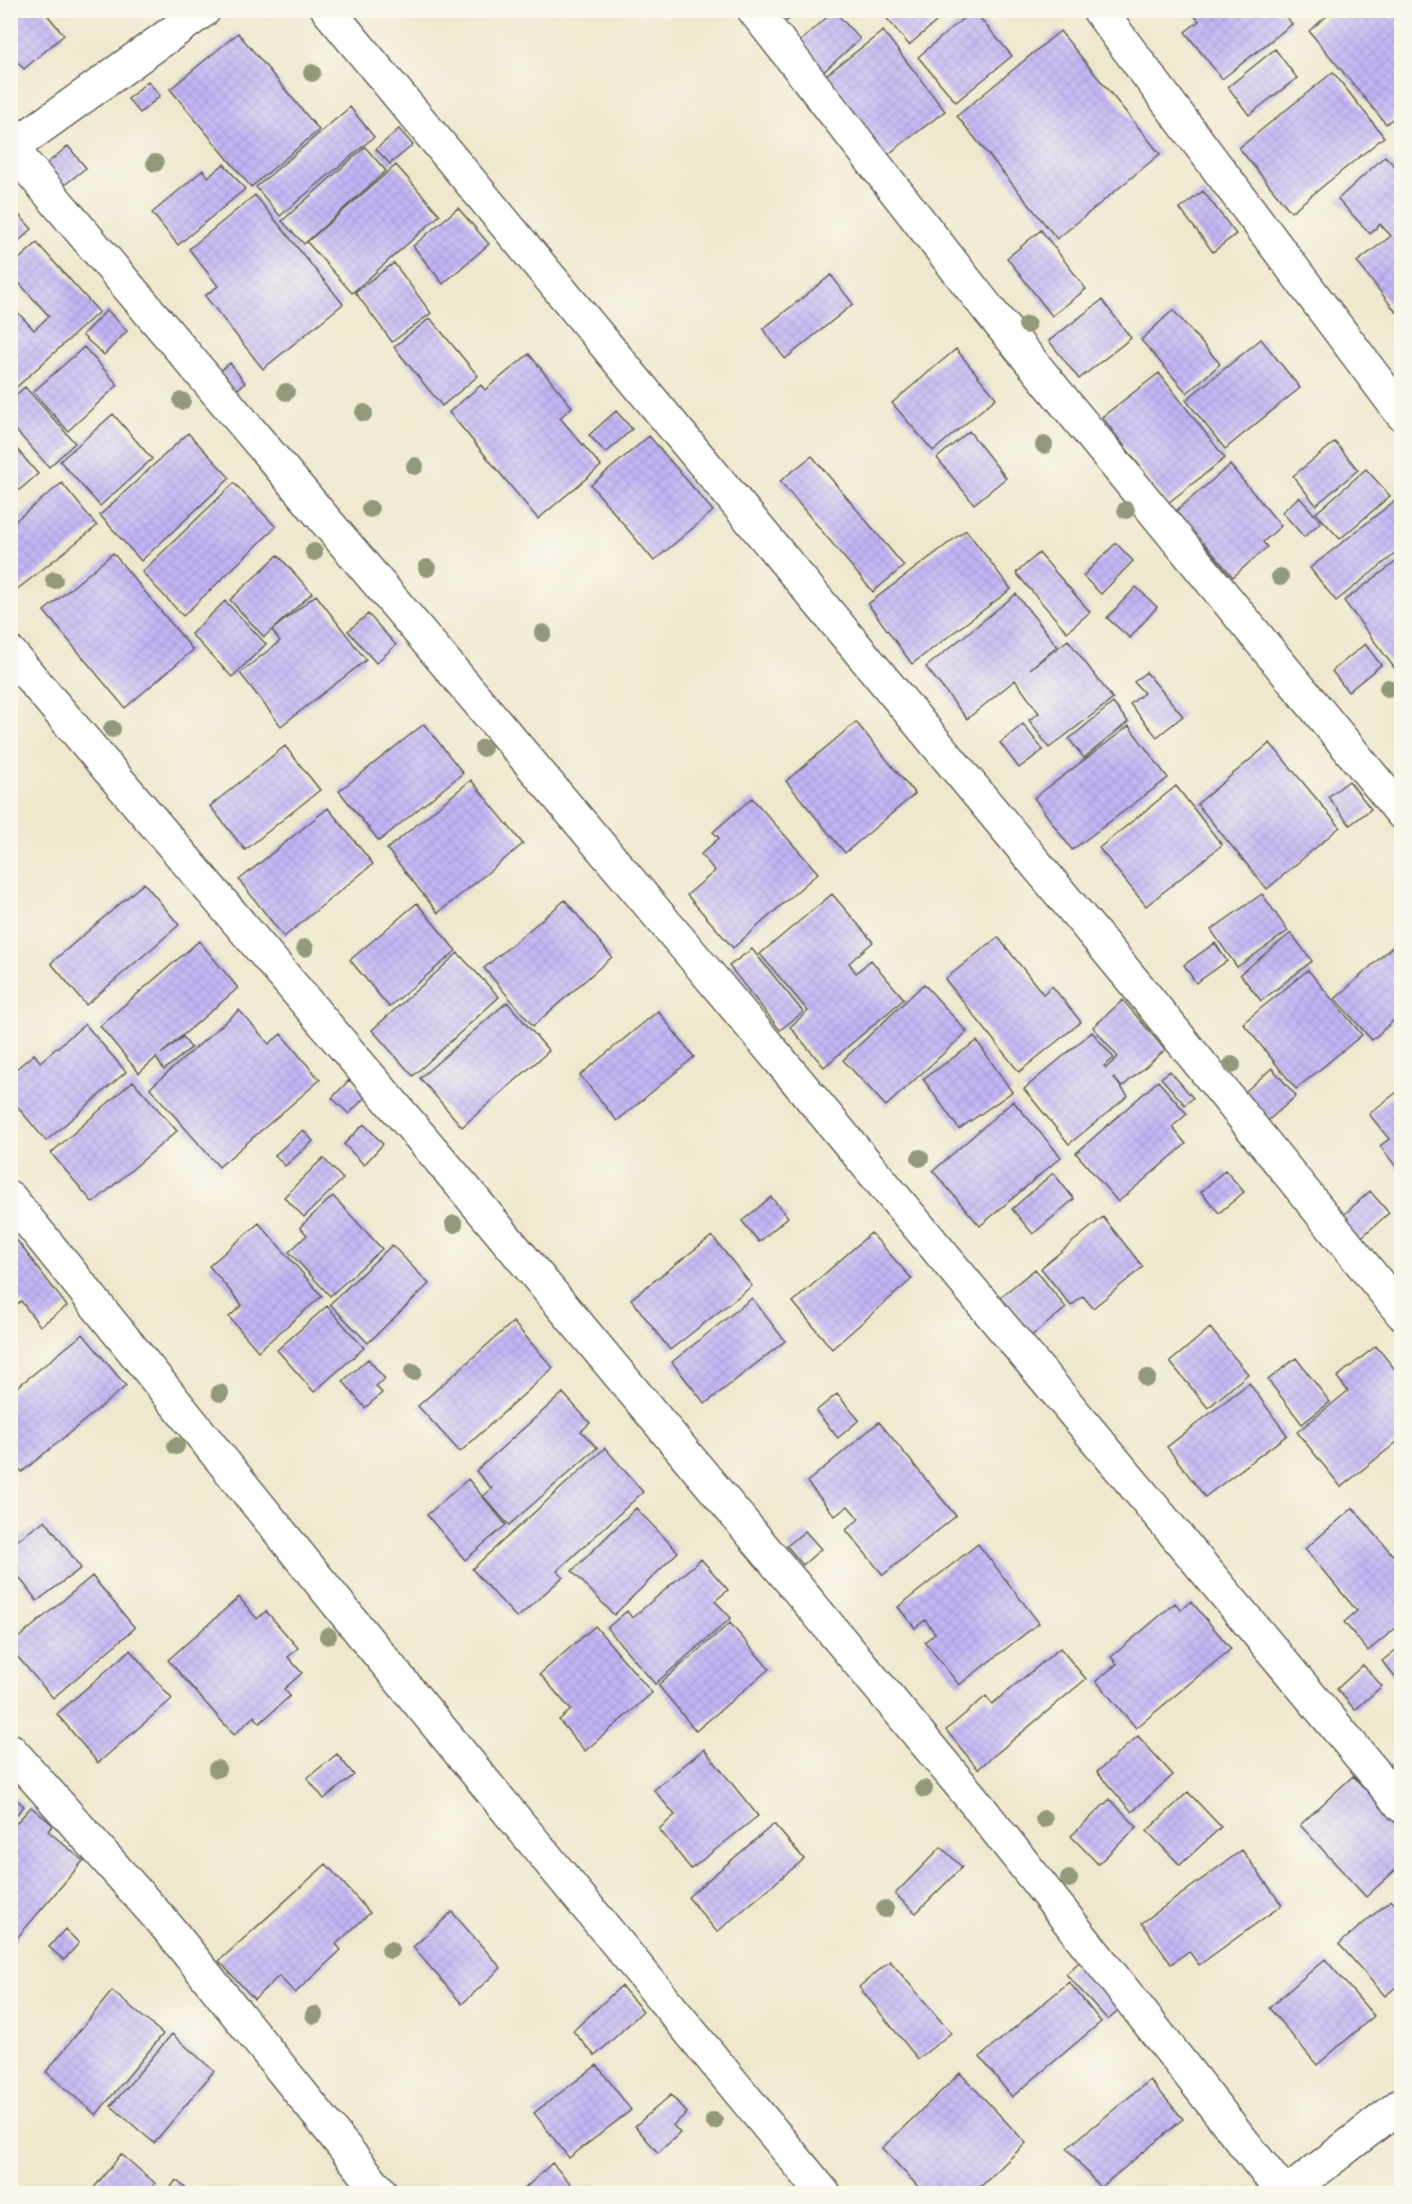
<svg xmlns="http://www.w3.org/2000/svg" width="1412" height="2204" font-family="'Patrick Hand',sans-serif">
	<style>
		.building { fill: url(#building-cross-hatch) }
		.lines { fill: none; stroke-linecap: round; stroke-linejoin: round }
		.minor-casing { stroke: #66635a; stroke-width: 36 }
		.minor { stroke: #fff; stroke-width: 33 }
		.tree { fill: #95997c }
	</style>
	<defs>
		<pattern id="building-cross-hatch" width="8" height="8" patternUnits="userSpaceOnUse" patternTransform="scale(1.5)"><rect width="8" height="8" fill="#c4b6f6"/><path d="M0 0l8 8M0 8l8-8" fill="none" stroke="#a89cd2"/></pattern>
	</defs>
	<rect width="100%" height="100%" fill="#fbf7ec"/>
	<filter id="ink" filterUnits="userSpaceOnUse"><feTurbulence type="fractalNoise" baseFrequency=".0167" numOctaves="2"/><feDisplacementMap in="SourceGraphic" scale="12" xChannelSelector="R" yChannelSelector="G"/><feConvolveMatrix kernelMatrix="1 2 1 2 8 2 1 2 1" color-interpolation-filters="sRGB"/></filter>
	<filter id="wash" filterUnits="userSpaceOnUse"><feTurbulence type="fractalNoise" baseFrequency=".008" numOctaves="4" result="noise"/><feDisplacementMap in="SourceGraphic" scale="24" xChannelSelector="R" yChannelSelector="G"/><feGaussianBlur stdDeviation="1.35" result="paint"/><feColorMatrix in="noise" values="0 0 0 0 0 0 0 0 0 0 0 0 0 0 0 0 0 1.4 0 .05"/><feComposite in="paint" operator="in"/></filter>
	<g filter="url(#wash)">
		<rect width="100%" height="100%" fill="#eee8cd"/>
		<g id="blocks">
			<path class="building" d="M10,10h33l21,25 -40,34 -14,-15z
				M780,10h21l-14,11z
				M880,10h70l-41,35z
				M973,10l39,46 -56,46 -38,-45z
				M1190,10h91l11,14 -70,55 -37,-47 14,-11z
				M1334,10h68v101l-16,13 -77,-93z
				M834,11l26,28 -40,36 -25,-29z
				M883,31l62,80 -63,48 -61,-80z
				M1060,31l100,123 -103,85 -100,-123z
				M238,33l81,97 -68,57 -81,-98z
				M1275,49l22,29 -48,37 -21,-28z
				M1333,72l51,65 -93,75 -52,-64z
				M148,81l12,15 -20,17 -12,-14z
				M350,107l24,30 -94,79 -24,-29z
				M399,129l14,16 -23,19 -14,-15z
				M68,146l18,22 -23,18 -18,-21z
				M365,147l21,24 -82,73 -22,-23z
				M1385,156l17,18v53l-6,5 6,-4v80l-6,4 -39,-50 34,-26 -11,-12 -10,10 -32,-35z
				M224,164l21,25 -67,56 -26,-32 51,-43 5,7z
				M396,165l44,50 -88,78 -45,-51z
				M1203,191l33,43 -23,18 -33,-43z
				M255,195l88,109 -80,65 -58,-73 13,-10 -29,-37z
				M10,205l22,24 -19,17 -3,-2z
				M458,208l31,36 -46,40 -30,-38z
				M1041,230l45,59 -34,27 -45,-58z
				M37,243l62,69 -89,81v-89l24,26 15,-14 -39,-43v-6z
				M394,263l37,50 -39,29 -37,-50z
				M831,275l22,29 -68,55 -22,-30z
				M1102,300l29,38 -52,41 -30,-38z
				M107,310l20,21 -23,24 -22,-20z
				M1173,310l47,54 -33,29 -46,-53z
				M430,318l48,58 -36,30 -48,-59z
				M1261,339l39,49 -75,61 -39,-49z
				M84,347l34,38 -50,46 -35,-39z
				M956,349l40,49 -63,53 -41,-48z
				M529,354l43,53 -12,11 41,48 -63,53 -89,-107 32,-27 4,5z
				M230,363l15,20 -11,9 -15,-20z
				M1159,373l66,85 -57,45 -66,-86z
				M25,387l50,56 -26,24 -39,-43v-24z
				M616,411l16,18 -26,24 -17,-18z
				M113,414l39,45 -52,47 -40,-45z
				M969,431l37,47 -32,26 -37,-46z
				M188,433l42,45 -89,83 -41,-46z
				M649,436l64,75 -59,50 -63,-76z
				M10,441l28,33 -28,24z
				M1335,442l23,28 -42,35 -23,-29z
				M812,456l92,110 -31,26 -93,-111z
				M1230,465l51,61 -18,16 4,5 -34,30 -29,-34 -7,5 -27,-32z
				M1366,469l24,27 -50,43 -24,-26z
				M62,483l35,43 -87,69v-70z
				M234,483l42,44 -93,89 -41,-44z
				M1402,495v68l-7,-9 -59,47 -26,-33z
				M1299,497l22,25 -17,15 -22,-25z
				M966,530l45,59 -99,75 -44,-60z
				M1116,543l17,18 -32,33 -18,-18z
				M113,553l80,97 -68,58 -81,-97z
				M1039,553l51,59 -23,20 -51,-59z
				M278,555l34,38 -48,44 -34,-37z
				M1397,561l5,6v111l-58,-77z
				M1136,587l21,20 -27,31 -23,-20z
				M1016,594l41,52 -27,23 38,-29 45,59 -64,49 -20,-28 10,-7 -24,-33 -48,39 -41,-52z
				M316,595l50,65 -85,66 -41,-53 40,-32 -8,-11z
				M225,601l41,43 -34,33 -41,-43z
				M368,614l28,31 -20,18 -28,-32z
				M1365,644l16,21 -33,27 -16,-21z
				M1146,672l37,44 -26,21 -27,-33 14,-11 -10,-11z
				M1113,703l15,19 -44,36 -15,-19z
				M856,722l59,72 -70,59 -59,-72z
				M424,724l39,49 -84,68 -40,-50z
				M1023,724l20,26 -24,18 -19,-25z
				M1129,726l39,52 -96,72 -38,-52z
				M1270,743l70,84 -73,62 -70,-85z
				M285,746l35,44 -75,60 -35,-44z
				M471,780l52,64 -85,69 -51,-64z
				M1349,781l22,28 -21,16 -22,-28z
				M1176,786l46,59 -76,61 -47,-58z
				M752,798l66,75 -85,75 -46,-53 28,-24 -14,-17 18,-16 -6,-6z
				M328,808l45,56 -89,73 -45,-57z
				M144,883l35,42 -93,80 -35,-42z
				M832,894l41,48 -24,21 7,10 15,-13 33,39 -80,68 -34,-40 18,-16 -48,-57z
				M1262,894l26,37 -51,36 -26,-37z
				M565,900l47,57 -79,69 -49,-58z
				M417,903l39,48 -67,56 -39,-47z
				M1291,933l21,28 -51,40 -21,-27z
				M998,937l45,57 9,-8 29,36 -62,50 -74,-93z
				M1402,938v75l-30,27 -37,-41z
				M199,941l39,47 -77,66 22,-17 8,11 -27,22 -8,-12 -17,15 -39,-47z
				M1215,943l12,18 -31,22 -12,-18z
				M752,949l51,63 -23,18 -51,-64z
				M458,953l41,44 -86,79 -41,-46z
				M1308,970l54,65 -66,54 -53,-66z
				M924,984l43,48 -81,74 -43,-46z
				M1123,1000l42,50 -43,37 -9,-10 15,19 -59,48 -45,-55 68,-57 22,26 -10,8 2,2 12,-11 -25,-30z
				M507,1002l42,49 -87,76 -42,-49z
				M239,1010l30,34 12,-10 39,46 -101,87 -69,-79z
				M658,1011l36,46 -77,64 -37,-46z
				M85,1024l41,48 -80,69 -36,-43v-24l24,-20 6,8z
				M977,1041l35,51 -53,37 -36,-50z
				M1272,1068l24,28 -34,30 -24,-28z
				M1170,1071l23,27 -8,7 -24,-27z
				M349,1080l17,16 -17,18 -17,-16z
				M133,1081l44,50 -84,72 -42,-50z
				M1158,1081l29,33 -15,13 14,17 -68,58 -42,-49z
				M1402,1088v86l-22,-28 9,-7 -20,-25z
				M1013,1101l48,56 -81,69 -47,-55z
				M364,1124l19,20 -19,21 -20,-21z
				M303,1130l10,11 -28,25 -10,-11z
				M323,1158l20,21 -39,38 -20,-20z
				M1225,1170l19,22 -25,21 -18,-21z
				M1053,1173l21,26 -41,35 -21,-25z
				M1370,1191l19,22 -32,28 -19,-21z
				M333,1196l49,53 -52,47 -41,-44 18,-17 -7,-8z
				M771,1197l17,20 -29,25 -17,-21z
				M1103,1217l40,50 -50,41 -10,-12 -12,10 -30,-38z
				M259,1223l63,73 -64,55 -29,-34 13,-12 -33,-39z
				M871,1233l41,46 -80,70 -39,-47z
				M12,1234l55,72 -27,20 -19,-25 -11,8z
				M712,1236l40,50 -82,64 -39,-51z
				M392,1245l37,39 -61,59 -38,-39z
				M1035,1269l31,39 -37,30 -31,-39z
				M752,1298l33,43 -80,63 -33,-42z
				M327,1306l37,42 -50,44 -37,-42z
				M513,1322l40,46 -93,84 -42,-46z
				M1210,1328l38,46 -40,34 -38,-46z
				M83,1334l43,52 -104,86 -12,-14v-65z
				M1376,1346l26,32v60l-61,49 -44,-55 51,-41 -11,-14z
				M1296,1358l34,44 -28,22 -34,-44z
				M368,1359l17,20 -9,7 6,7 -17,15 -22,-27z
				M1249,1383l38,52 -82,62 -38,-50z
				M563,1393l27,30 -9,8 16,17 -88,77 -26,-29 9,-7 -16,-18z
				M837,1394l22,26 -21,18 -22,-27z
				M879,1422l77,94 -73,59 -37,-45 13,-11 -11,-13 -13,10 -28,-34z
				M605,1448l38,44 -86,79 6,6 -46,41 -45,-49z
				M468,1479l38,46 -41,35 -38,-45z
				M636,1508l42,44 -64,63 -42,-44z
				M1353,1508l49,58v57l-34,28 -24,-29 13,-11 -52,-62z
				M45,1520l36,48 -44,33 -27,-36v-19z
				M805,1531l16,18 -18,16 -16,-19z
				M978,1544l61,79 -80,62 -34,-43 10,-9 -10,-13 -10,8 -17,-21z
				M701,1559l27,31 -13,11 16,17 -76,66 -48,-56 20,-17 5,7z
				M92,1576l43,52 -82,70 -43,-50v-3z
				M239,1597l18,22 9,-8 32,37 -10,9 14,16 -18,16 6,7 -30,27 -6,-7 -20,19 -66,-75z
				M1191,1601l40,48 -95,79 -40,-47 21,-17 -6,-7 64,-54 6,7z
				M730,1623l39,46 -73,62 -38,-46z
				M595,1626l57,67 -67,58 -26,-31 12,-10 -31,-36z
				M1402,1645v41l-20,-25z
				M1060,1648l26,31 -108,90 -32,-39 40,-34 6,8z
				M130,1650l42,49 -74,64 -41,-49z
				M1363,1665l19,21 -27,24 -18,-21z
				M1138,1736l35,39 -41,37 -35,-40z
				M704,1749l54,67 -67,53 -32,-40 16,-14 -21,-25z
				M337,1754l17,21 -30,24 -17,-21z
				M1353,1776l49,54v34l-36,33 -66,-72z
				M1188,1792l33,35 -41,38 -33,-34z
				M10,1794l14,12 -14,16z
				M1110,1799l27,28 -39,37 -27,-28z
				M31,1807l22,18 -5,6 35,30 -73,85v-116z
				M774,1824l30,35 -87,73 -29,-35z
				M941,1847l21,20 -46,46 -21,-19z
				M1242,1850l40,55 -83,60 -10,-14 -18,13 -29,-41z
				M326,1864l44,49 -34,31 5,6 -46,43 -16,-17 -25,23 -35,-38z
				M1391,1900l11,13v69l-17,14 -46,-52z
				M452,1912l49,56 -39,36 -49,-57z
				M65,1929l14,14 -15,17 -15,-13z
				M1089,1953l42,46 -23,21 -42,-46z
				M1325,1959l49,57 -57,49 -48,-57z
				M890,1961l61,72 -33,26 -59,-72z
				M1069,1982l32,40 -89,75 -32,-40z
				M621,1986l22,25 -48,45 -22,-25z
				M112,1991l51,43 -67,81 -50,-43z
				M172,2034l42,37 -60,72 -43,-37z
				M597,2065l34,45 -62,48 -35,-45z
				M960,2073l66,70 -53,51h-48l-43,-46z
				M1150,2080l33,39 -83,69 -33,-40z
				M671,2095l16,18 -14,12 7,8 -22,20 -23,-27z
				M121,2154l34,29 -8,11h-58z
				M552,2163l28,31h-61z
				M176,2180l16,14h-26z"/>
		</g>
	</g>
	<g filter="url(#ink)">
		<use href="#blocks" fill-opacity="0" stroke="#66635a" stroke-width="1.5"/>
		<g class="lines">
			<g class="minor-casing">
				<path id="minor" d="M328,10l815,983 259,320
					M754,10l234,299 414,504
					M1099,10l303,404
					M10,149l194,-139
					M12,149l681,807 709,850
					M10,653l454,535 506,608 314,398
					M10,1198l358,443 456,553
					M10,1750l158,178 214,266
					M1286,2194l116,-90"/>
			</g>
			<use href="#minor" class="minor"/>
		</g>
		<g class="tree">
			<circle cx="312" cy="73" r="9"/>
			<circle cx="155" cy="163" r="9"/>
			<circle cx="1027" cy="325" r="9"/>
			<circle cx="286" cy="392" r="9"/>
			<circle cx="182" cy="401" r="9"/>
			<circle cx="364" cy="413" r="9"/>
			<circle cx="1044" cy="445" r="9"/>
			<circle cx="415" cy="466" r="9"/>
			<circle cx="370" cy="509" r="9"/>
			<circle cx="1126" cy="510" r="9"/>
			<circle cx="314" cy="552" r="9"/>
			<circle cx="427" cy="568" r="9"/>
			<circle cx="1280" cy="577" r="9"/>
			<circle cx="54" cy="580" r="9"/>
			<circle cx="543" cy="633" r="9"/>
			<circle cx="1388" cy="688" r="9"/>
			<circle cx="112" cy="729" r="9"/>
			<circle cx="483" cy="748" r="9"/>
			<circle cx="305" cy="948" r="9"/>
			<circle cx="1232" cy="1065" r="9"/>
			<circle cx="920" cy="1158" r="9"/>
			<circle cx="454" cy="1224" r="9"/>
			<circle cx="413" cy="1372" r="9"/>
			<circle cx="1147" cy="1378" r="9"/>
			<circle cx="220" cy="1393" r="9"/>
			<circle cx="176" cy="1446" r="9"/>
			<circle cx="328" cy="1636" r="9"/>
			<circle cx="217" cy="1769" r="9"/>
			<circle cx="924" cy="1789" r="9"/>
			<circle cx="1044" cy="1819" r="9"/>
			<circle cx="1069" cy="1879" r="9"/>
			<circle cx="885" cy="1909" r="9"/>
			<circle cx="390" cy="1950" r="9"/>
			<circle cx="314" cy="2015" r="9"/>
			<circle cx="714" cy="2121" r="9"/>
		</g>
	</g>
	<rect width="1412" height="2204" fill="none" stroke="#fbf7ec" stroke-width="36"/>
</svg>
